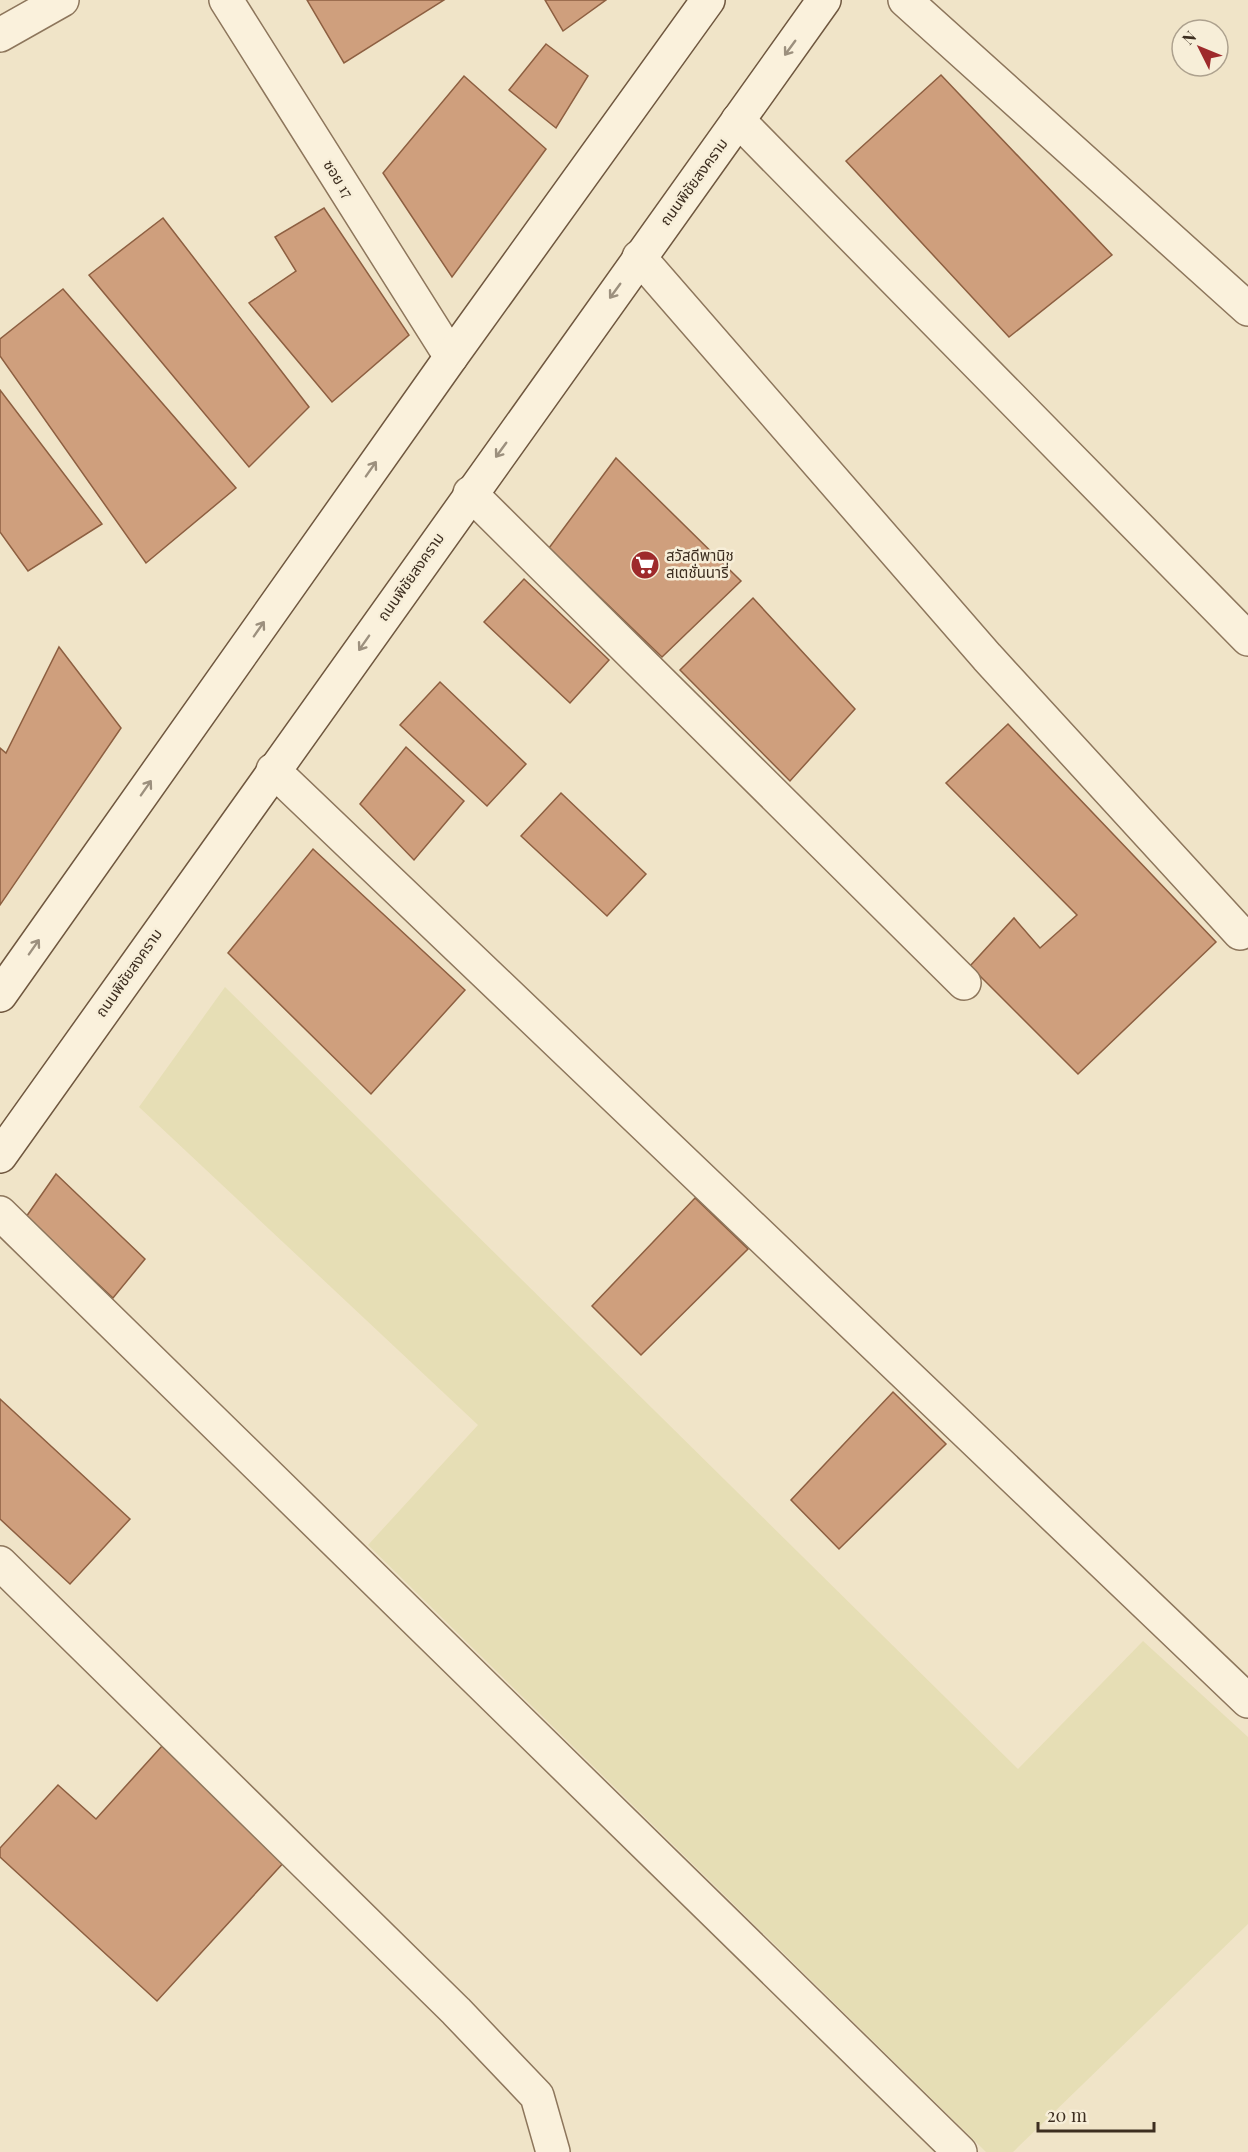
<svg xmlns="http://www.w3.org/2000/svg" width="1248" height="2152" font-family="'Playfair Display','Noto Sans Thai',serif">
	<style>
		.farmland { fill: #e6deb5 }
		.building { fill: #cf9f7d; stroke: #8d5f41; stroke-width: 1.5 }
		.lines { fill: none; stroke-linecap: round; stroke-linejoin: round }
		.street-casing { stroke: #8d765c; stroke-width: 36 }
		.secondary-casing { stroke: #6f573f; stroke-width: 36 }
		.street { stroke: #faf1dc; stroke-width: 33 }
		.secondary { stroke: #faf1dc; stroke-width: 33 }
		.oneway { stroke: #9c907e }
		.labels { text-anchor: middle; stroke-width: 5; stroke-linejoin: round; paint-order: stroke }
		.street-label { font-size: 15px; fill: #3d2e20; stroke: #f7eed8 }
		.poi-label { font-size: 15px; fill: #3d2e20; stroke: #f7eed8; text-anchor: start }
	</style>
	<rect width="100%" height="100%" fill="#f0e4c8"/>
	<path class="farmland" d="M225,987l793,782 125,-128 105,96v187l-235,228h-27l-618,-607 110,-120 -339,-318z"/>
	<path class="building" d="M307,0h137l-100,63z
		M545,0h61l-43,31z
		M546,44l42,32 -32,52 -47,-38z
		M941,75l171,180 -103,82 -163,-176z
		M464,76l82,73 -94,128 -69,-104z
		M324,208l85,127 -77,67 -83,-99 47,-32 -21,-34z
		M163,218l146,189 -60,60 -160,-192z
		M63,289l173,199 -90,75 -146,-207v-17z
		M0,390l102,134 -74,47 -28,-39z
		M616,458l125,123 -79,76 -113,-109z
		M524,579l85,81 -39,43 -86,-81z
		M753,598l102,111 -65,72 -110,-111z
		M59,647l62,81 -121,177v-157l6,5z
		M440,682l86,82 -39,42 -87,-81z
		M1008,724l208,218 -138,132 -108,-108 44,-48 26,30 37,-33 -131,-132z
		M406,747l58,54 -50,59 -54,-56z
		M561,793l85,81 -39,42 -86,-80z
		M313,849l152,141 -94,104 -143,-141z
		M56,1174l89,85 -32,39 -87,-81z
		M695,1198l53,51 -107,106 -49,-49z
		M893,1392l53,52 -107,105 -48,-49z
		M0,1399l130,120 -60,65 -70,-65z
		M162,1746l124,114 -129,141 -157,-144v-9l58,-63 38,34z"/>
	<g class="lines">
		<g class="street-casing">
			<path id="street" d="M226,0l225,357
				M905,0l343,309
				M0,35l62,-35
				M738,120l510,519
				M639,257l348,400 253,276
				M470,493l494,490
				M273,770l975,931
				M0,1213l960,939
				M0,1563l456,448 81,85 16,56"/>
		</g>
		<g class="secondary-casing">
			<path id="secondary" d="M0,995l451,-638 257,-357
				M0,1156l824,-1156"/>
		</g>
		<use href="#street" class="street"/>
		<use href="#secondary" class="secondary"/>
	</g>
	<defs><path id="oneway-shaft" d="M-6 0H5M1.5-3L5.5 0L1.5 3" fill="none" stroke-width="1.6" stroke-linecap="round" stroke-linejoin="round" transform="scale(1.5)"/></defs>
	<g class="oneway">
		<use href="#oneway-shaft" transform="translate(790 48) rotate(126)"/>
		<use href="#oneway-shaft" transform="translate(615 291) rotate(126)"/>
		<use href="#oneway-shaft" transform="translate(501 450) rotate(126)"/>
		<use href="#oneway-shaft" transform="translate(371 469) rotate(-55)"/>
		<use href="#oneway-shaft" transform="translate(259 629) rotate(-55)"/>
		<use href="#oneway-shaft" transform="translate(364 643) rotate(125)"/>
		<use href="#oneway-shaft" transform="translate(146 788) rotate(-55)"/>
		<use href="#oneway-shaft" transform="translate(34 947) rotate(-55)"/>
	</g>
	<defs>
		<g id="supermarket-disc" transform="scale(1.5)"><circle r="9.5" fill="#9e2a2b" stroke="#f7eed8"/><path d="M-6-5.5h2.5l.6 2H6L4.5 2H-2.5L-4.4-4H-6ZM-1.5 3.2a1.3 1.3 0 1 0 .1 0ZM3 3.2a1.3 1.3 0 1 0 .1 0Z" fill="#fff"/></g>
	</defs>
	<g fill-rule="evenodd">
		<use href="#supermarket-disc" x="645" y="565"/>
	</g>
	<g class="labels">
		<g class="street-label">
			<text transform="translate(338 179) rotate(58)" y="5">ซอย 17</text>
			<text transform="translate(694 182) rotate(-54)" y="5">ถนนพิชัยสงคราม</text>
			<text transform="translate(411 577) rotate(-55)" y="5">ถนนพิชัยสงคราม</text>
			<text transform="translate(129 973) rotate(-55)" y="5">ถนนพิชัยสงคราม</text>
		</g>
		<g class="poi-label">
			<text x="666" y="561">สวัสดีพานิช<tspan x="666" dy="17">สเตชั่นนารี่</tspan></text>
		</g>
	</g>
	<g transform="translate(1200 48) rotate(313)"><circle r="28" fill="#f7eed8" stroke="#ada18e" stroke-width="1.5"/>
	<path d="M0-4.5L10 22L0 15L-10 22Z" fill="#9e2a2b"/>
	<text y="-9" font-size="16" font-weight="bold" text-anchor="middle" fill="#3d2e20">N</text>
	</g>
	<path d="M1038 2122v9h116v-9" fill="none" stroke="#3d2e20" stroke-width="3"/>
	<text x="1047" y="2122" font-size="18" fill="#3d2e20" stroke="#f7eed8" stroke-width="4.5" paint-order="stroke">20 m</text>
</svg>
